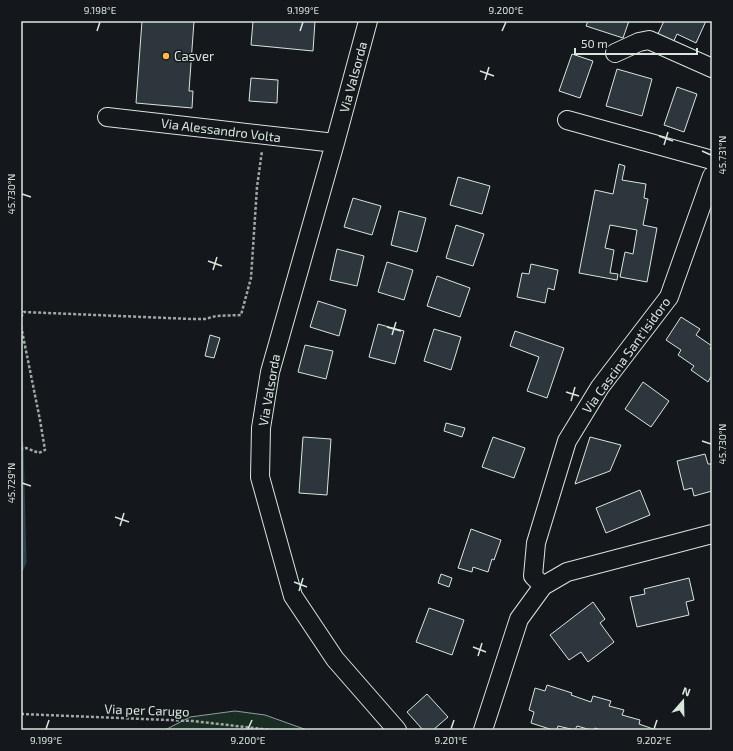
<svg xmlns="http://www.w3.org/2000/svg" width="733" height="751" font-family="'Exo 2',sans-serif">
	<style>
		.green { fill: #1a2d24; stroke: #939e99 }
		.lines { fill: none; stroke-linecap: round; stroke-linejoin: round }
		.stream { stroke: #2f3f4d; stroke-width: 5 }
		.building { fill: #2c363c; stroke: #d8e6dc }
		.minor-casing { stroke: #d8e6dc; stroke-width: 20 }
		.path { stroke: #9da8a2; stroke-width: 2.5; stroke-dasharray: 3 2; stroke-linecap: butt }
		.minor { stroke: #14181c; stroke-width: 18 }
		.ticks { fill: none; stroke: #d8e6dc; stroke-width: 1.5 }
		.poi-dot { fill: #ffb74d; stroke: #14181c; stroke-width: 1.5 }
		.labels { text-anchor: middle; stroke-width: 3; stroke-linejoin: round; paint-order: stroke }
		.poi-label { font-size: 13px; fill: #d8e6dc; stroke: #14181c; text-anchor: start }
		.street-label { font-size: 13px; fill: #d8e6dc; stroke: #14181c }
		.neatline { fill: none; stroke: #d8e6dc; stroke-width: 1.5 }
		.ticks-label { font-size: 10px; text-anchor: middle; fill: #d8e6dc }
	</style>
	<rect width="100%" height="100%" fill="#14181c"/>
	<path class="green" d="M235,711l30,4 42,15h-142l25,-13z"/>
	<g class="lines">
		<path class="stream" d="M21,443l3,119 -3,7"/>
	</g>
	<path class="building" d="M142,21h52l-5,70h4l-1,17 -56,-5z
		M253,21h62l-2,30 -62,-6z
		M588,21h41l-6,17 -37,-12z
		M664,21h42l-10,22 -19,-9 -5,11 -16,-7z
		M572,54l21,7 -13,37 -21,-7z
		M617,69l35,10 -10,37 -36,-10z
		M251,78l27,2 -1,23 -28,-2z
		M677,87l20,7 -13,38 -20,-7z
		M619,164l6,2 -3,14 24,4 -2,14 4,1 -5,26 14,3 -10,54 -27,-5 5,-25 8,2 4,-24 -27,-5 -5,23 9,2 -4,23 8,1 -1,6 -38,-7 16,-83 18,4z
		M458,177l32,9 -8,28 -32,-9z
		M353,198l28,8 -9,29 -28,-8z
		M399,211l27,7 -9,34 -26,-7z
		M456,225l28,9 -11,32 -27,-8z
		M337,249l27,7 -7,30 -27,-6z
		M387,262l26,8 -9,30 -26,-8z
		M531,264l27,6 -4,20 -6,-2 -3,15 -28,-6 5,-24 7,1z
		M437,276l33,12 -10,29 -33,-11z
		M318,301l28,9 -7,26 -29,-9z
		M681,317l19,12 -4,6 16,11 -2,3 2,1v25l-4,7 -17,-12 3,-4 -16,-11 3,-5 -15,-10z
		M378,324l26,7 -9,33 -26,-7z
		M434,329l27,8 -10,33 -27,-9z
		M515,331l49,17 -17,50 -20,-7 12,-34 -29,-11z
		M210,335l10,3 -6,20 -9,-2z
		M305,345l28,6 -7,28 -28,-7z
		M643,382l26,19 -18,26 -26,-18z
		M446,423l19,5 -3,9 -18,-6z
		M303,437l28,2 -4,56 -28,-2z
		M493,437l32,11 -11,30 -32,-11z
		M590,437l31,8 -11,26 -35,13z
		M705,454l3,10h4v27l-18,5 -2,-8 -8,2 -7,-29z
		M640,490l10,25 -44,18 -10,-25z
		M471,529l30,11 -7,20 -2,-1 -4,13 -15,-5 -1,5 -14,-4z
		M441,574l11,4 -3,9 -11,-4z
		M689,578l5,22 -8,2 3,13 -52,12 -7,-30 15,-3 -1,-5z
		M593,602l12,17 -5,4 14,19 -26,20 -7,-10 -12,8 -19,-25z
		M429,608l35,12 -12,35 -36,-13z
		M547,685l25,8 -1,2 20,7 2,-6 18,5 -2,5 15,4 -2,5 18,5 -1,4 17,6h-55l-6,-2v2h-4l-14,-4 -2,4 -17,-4 -1,4h-4l-22,-7 3,-11 -5,-2 6,-22 10,3z
		M427,694l21,23 -15,13h-10l-16,-18z"/>
	<g class="lines">
		<g class="minor-casing">
			<path id="minor" d="M368,21l-33,122 -65,229 -9,56 -1,49 33,119 42,63 62,71
				M615,53l24,-11 10,-2 63,28
				M107,117l228,26
				M567,120l145,40
				M543,586l24,-14 145,-38
				M483,730l36,-111 24,-33 -10,-10 3,-33 31,-102 33,-54 69,-90 43,-121"/>
		</g>
		<path class="path" d="M21,317l3,-5 167,7h14l11,-3 25,-1 10,-37 6,-91 5,-36
			M21,326l19,94 5,30 -6,3 -13,-5 -5,1
			M21,714l172,7 78,9"/>
		<use href="#minor" class="minor"/>
	</g>
	<path class="ticks" d="M97,31l3,-9M300,31l3,-9M502,31l4,-9M480,71l14,5M485,80l4,-13M659,136l14,5M664,145l4,-13M702,151l9,4M22,194l9,3M208,261l14,5M213,270l4,-13M387,327l14,4M392,335l4,-13M566,392l13,4M571,401l4,-14M702,441l9,3M22,483l9,3M115,517l14,5M120,526l4,-13M294,582l13,5M299,591l4,-13M473,647l13,5M478,656l4,-13M46,729l3,-9M248,729l4,-9M451,729l3,-9M654,729l3,-9"/>
	<circle class="poi-dot" cx="166" cy="56" r="4"/>
	<g class="labels">
		<g class="poi-label">
			<text x="174" y="61">Casver</text>
		</g>
		<g class="street-label">
			<text transform="translate(353 77) rotate(-75)" y="5">Via Valsorda</text>
			<text transform="translate(221 130) rotate(7)" y="5">Via Alessandro Volta</text>
			<text transform="translate(626 355) rotate(-54)" y="5">Via Cascina Sant'Isidoro</text>
			<text transform="translate(269 390) rotate(-80)" y="5">Via Valsorda</text>
			<text transform="translate(147 710) rotate(2)" y="5">Via per Carugo</text>
		</g>
	</g>
	<rect width="733" height="751" fill="none" stroke="#14181c" stroke-width="44"/>
	<g transform="translate(683 701) rotate(20)" stroke="#14181c" stroke-width="3" paint-order="stroke">
	<path d="M0-3L7 15L0 10L-7 15Z" fill="#d8e6dc"/>
	<text y="-6" font-size="11" font-weight="bold" text-anchor="middle" fill="#d8e6dc">N</text>
	</g>
	<path d="M575 48v6h122v-6" fill="none" stroke="#d8e6dc" stroke-width="2"/>
	<text x="581" y="48" font-size="12" fill="#d8e6dc" stroke="#14181c" stroke-width="3" paint-order="stroke">50 m</text>
	<rect x="22" y="22" width="689" height="707" class="neatline"/>
	<g class="ticks-label">
		<text x="100" y="14">9.198°E</text>
		<text x="303" y="14">9.199°E</text>
		<text x="506" y="14">9.200°E</text>
		<text transform="translate(722 155) rotate(-90)" y="4">45.731°N</text>
		<text transform="translate(11 194) rotate(-90)" y="4">45.730°N</text>
		<text transform="translate(722 444) rotate(-90)" y="4">45.730°N</text>
		<text transform="translate(11 483) rotate(-90)" y="4">45.729°N</text>
		<text x="46" y="744">9.199°E</text>
		<text x="248" y="744">9.200°E</text>
		<text x="451" y="744">9.201°E</text>
		<text x="654" y="744">9.202°E</text>
	</g>
</svg>
